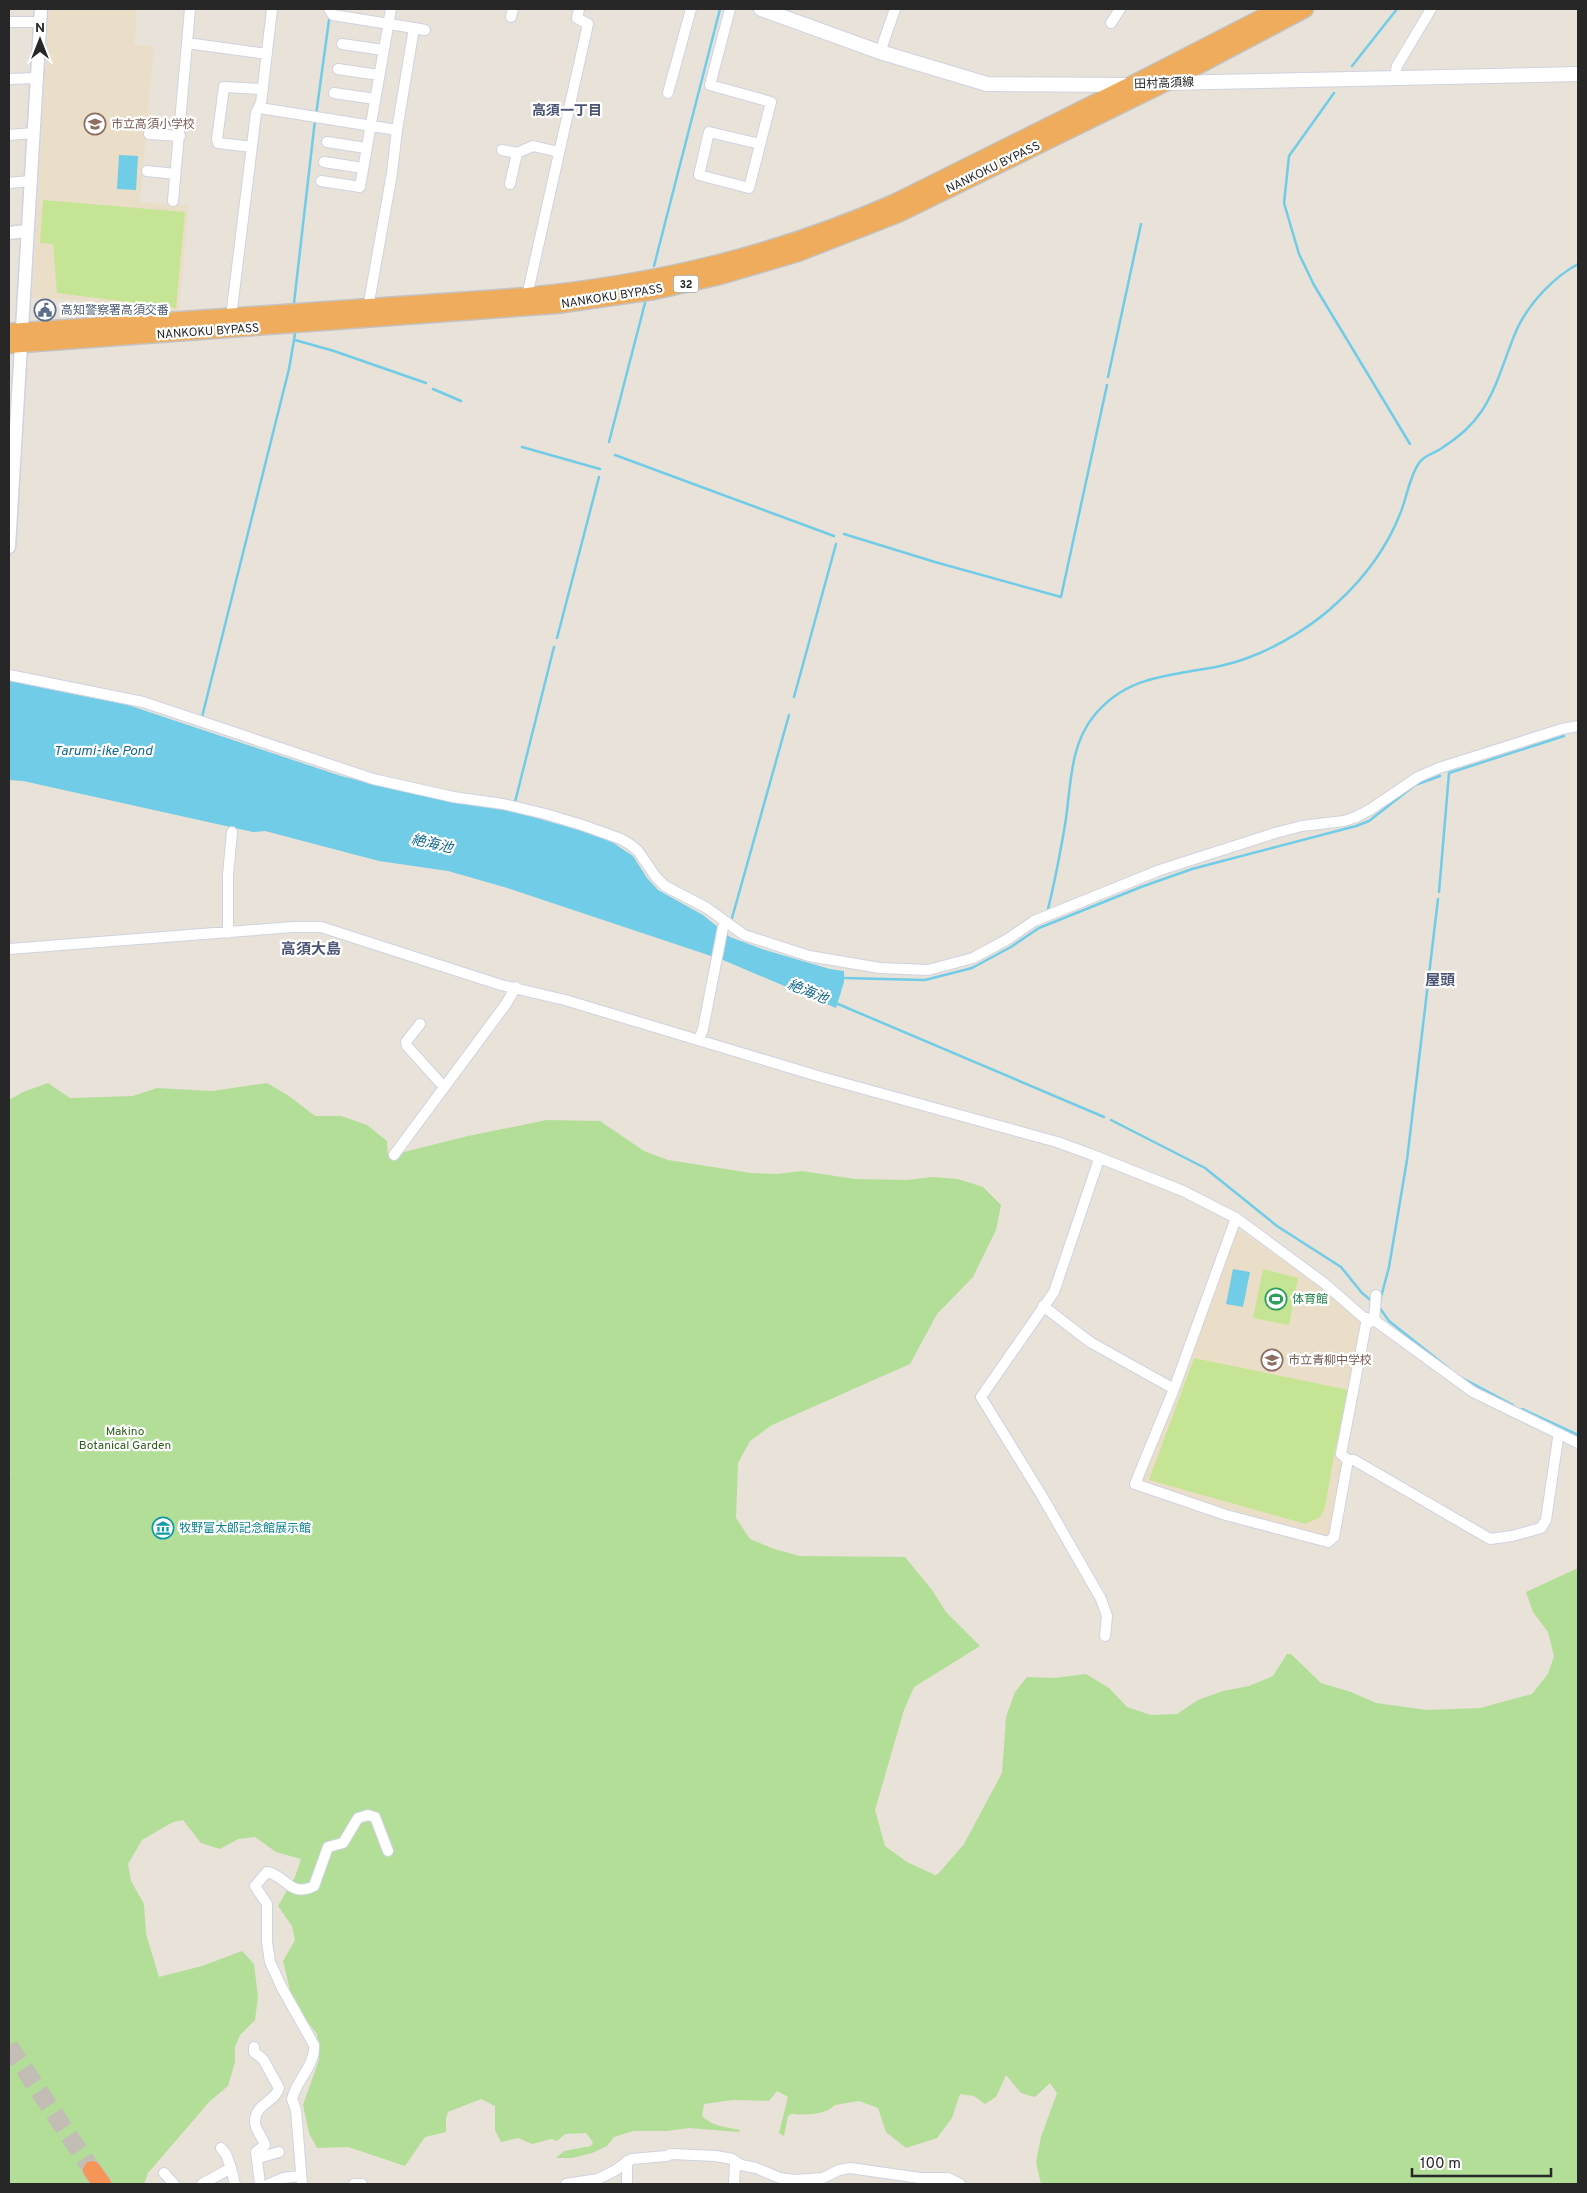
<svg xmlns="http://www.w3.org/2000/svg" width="1587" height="2193" font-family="Overpass,'Noto Sans JP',sans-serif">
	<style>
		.education { fill: #ebdec9 }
		.green { fill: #b2de98 }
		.pitch { fill: #c6e594 }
		.water { fill: #70cce7 }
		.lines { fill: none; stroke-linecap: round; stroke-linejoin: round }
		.stream { stroke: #70cce7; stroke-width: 2.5 }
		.motorway-tunnel { stroke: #c2bdb5; stroke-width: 18; stroke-dasharray: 18 9; stroke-linecap: butt }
		.minor-casing { stroke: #cfd3e0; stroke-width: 12 }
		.tertiary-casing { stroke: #cfd3e0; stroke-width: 15 }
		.secondary-casing { stroke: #cfd3e0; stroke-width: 16 }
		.trunk-casing { stroke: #c3c3c3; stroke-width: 19 }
		.motorway-casing { stroke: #c3c3c3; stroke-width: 20 }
		.minor { stroke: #fff; stroke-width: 10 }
		.tertiary { stroke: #fff; stroke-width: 12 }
		.secondary { stroke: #fff; stroke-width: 14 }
		.trunk { stroke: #eeac5c; stroke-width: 16 }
		.motorway { stroke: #f59658; stroke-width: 18 }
		.labels { text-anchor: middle; stroke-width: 4.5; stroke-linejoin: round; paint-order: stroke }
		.shield { fill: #fff; stroke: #686868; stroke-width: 1 }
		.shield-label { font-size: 11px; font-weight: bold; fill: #272727 }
		.street-label { font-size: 12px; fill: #272727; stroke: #fff }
		.education-label { font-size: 12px; fill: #785e54; stroke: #fff; text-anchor: start }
		.service-label { font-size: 12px; fill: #4e5e75; stroke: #fff; text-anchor: start }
		.leisure-label { font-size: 12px; fill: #27864d; stroke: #fff; text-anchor: start }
		.park-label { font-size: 12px; fill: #2d5f1d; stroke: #fff }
		.culture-label { font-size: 12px; fill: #0d838f; stroke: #fff; text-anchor: start }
		.neighbourhood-label { font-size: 14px; font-weight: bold; fill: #4b5475; stroke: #fff }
		.water-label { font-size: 14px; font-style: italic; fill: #14698f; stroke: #fff }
		.quarter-label { font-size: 15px; font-weight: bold; fill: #4b5475; stroke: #fff }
	</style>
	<rect width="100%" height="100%" fill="#e9e2d9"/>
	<path class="education" d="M49,9h88l-3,36 20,1 -14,156 49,4 -10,105 -13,1 -76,-11 -58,-3z
		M1239,1230l63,43 61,50 -25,133 7,12 -14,68 -3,3 -83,-22 -105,-36 94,-249z"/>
	<path class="green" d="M48,1083l22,15 63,-2 24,-8 55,3 55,-8 22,13 26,20h26l26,9 20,16 1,15 80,-20 79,-16 53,1 44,30 24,9 83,13 26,1 25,-3 53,8 52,1 25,-3 26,2 25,8 18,18 -5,25 -23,47 -36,37 -27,50 -138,61 -22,16 -12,22 -2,55 14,21 24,10 26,7 105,1 27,33 14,22 34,34 -66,41 -10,23 -29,100 10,36 22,16 28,13 3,-1 26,-30 38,-71 4,-56 9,-25 12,-15 27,1 32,-4 23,14 18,19 24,8 26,-1 21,-14 25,-9 26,-5 24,-10 14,-22h4l30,29 30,9 25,11 51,7 53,-2 52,-14 16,-20 6,-18 -6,-24 -15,-20 -7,-20 52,-24v616h-537l-5,-22 5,-25 16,-44 -7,-10 -15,14 -14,-4 -15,-18 -10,22 -11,7 -11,-8 -14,-2 -8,24 -15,20 -31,10 -20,-16 -8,-24 -19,-7 -24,4c-8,10 -32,10 -44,9l-3,2 -4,20 -5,-3 9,-36 -11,-6 -8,10 -37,-1 -28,4 -2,12c9,10 25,11 38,14l-1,2 -50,-4 -22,3h-34l-19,6 -7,9 -15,7 -20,5h-16l8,-7 27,-5 2,-4 -7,-9 -21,1 -8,7 -6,-2 -19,5 -14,-6 -17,4 -6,-12v-24l-14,-7 -33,13 -2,6v14l-21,5 -20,29 -57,-19 -31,1 -8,-15 -6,-28 16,-45 -2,-26 -15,-19 -11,-21 -8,-33 12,-21 -3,-14 -14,-20 17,-29 6,-18 -25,-7 -21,-15 -17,2 -18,10 -19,-6 -18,-23 -10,2 -31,18 -14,24 3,17 13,23 2,30 13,43 43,-11 40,-15 12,13 4,33 -3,23 -15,15 -5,12v15l-7,24 -18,15 -62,72 -4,11h-135v-668h1l-1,-41 3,-1 -3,-1v-373l14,-8z"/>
	<path class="pitch" d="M43,200l142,12 -9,96 -119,-15 -4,-49 -13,-1z
		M1263,1269l35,9 -9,47 -36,-7z
		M1194,1358l155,32 -15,65 -9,53 -5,9 -14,7 -157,-44z"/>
	<path class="water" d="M119,155l19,1 -2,34 -19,-1z
		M9,681l119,24 213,71 73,18 102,18 90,26 27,18 14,22 11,12 45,25 27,22 35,13 65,19 14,2v11l-8,26 -113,-48 -219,-73 -56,-16 -69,-10 -114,-30 -12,1 -230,-51 -14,-1z
		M1233,1269l17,3 -7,35 -17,-3z"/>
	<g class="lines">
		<path class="stream" d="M1352,66l45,-57
			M1334,93l-45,63 -5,47 15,51 15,31 96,159
			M316,115l13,-95
			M654,266l66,-257
			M294,303l21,-183
			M295,340l39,11 92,32
			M1108,377l33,-153
			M433,389l28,12
			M609,442l36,-139
			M522,447l78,22
			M615,455l219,81
			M844,534l91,28 126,35 46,-212
			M557,638l42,-161
			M794,697l42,-153
			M202,717l87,-348 6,-35
			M515,802l39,-155
			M1439,892l10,-119 115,-37
			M1048,909c7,-28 12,-55 17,-84 6,-36 4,-78 28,-108 42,-53 102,-38 157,-60 31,-12 64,-32 88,-55 26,-24 49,-55 62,-88 7,-16 9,-37 19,-51 4,-7 16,-10 23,-15 14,-9 29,-21 39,-36 17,-25 24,-56 36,-83 12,-26 37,-52 61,-65
			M732,918l57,-203
			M843,978l82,2 47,-12 39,-21 28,-19 102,-41 51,-18 164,-43 13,-5 46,-36 25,-9
			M838,1004l266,113
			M1111,1120l94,48 72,58 64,41 21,26 11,9
			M1380,1301l9,-34 18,-107 31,-261
			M1379,1307l10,14 58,46
			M1462,1378l51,27
			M1522,1409l56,26"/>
		<path class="motorway-tunnel" d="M9,2046l83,124"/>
		<g class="minor-casing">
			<path id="minor" d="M329,9l4,6 81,13 -17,102 -5,43 -24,135
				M730,9l-20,76 61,17 -22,86 -50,-13 10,-43 51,12
				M511,17l2,-8
				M9,22h31
				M1111,23l9,-14
				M414,28l11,2
				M187,43l80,11
				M342,44l41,6
				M880,52l15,-43
				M338,69l41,6
				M1394,78l3,-12 34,-57
				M9,79l28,-1
				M334,93l41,6
				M668,93l23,-84
				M260,108l137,22
				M149,134l31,2
				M9,135l24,-2
				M327,142l39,6
				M252,147l-34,-4 -1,-4 7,-52 39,2
				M502,150l15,3
				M324,162l39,6
				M147,171l28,3
				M321,181l39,6 31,-178
				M9,183l21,-2
				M510,184l7,-31 16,-7 26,6
				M173,201l17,-192
				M527,296l61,-272 -11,-6 2,-9
				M231,317l25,-204 5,-10 11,-94
				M9,675l134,27 230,77 80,18 50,7 42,10 37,11 39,14 10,6 7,6 18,26 9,9 42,22 37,27 65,21 71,12 48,2 45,-12 35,-19 26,-18 126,-51 115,-37 27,-7 42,-5 12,-4 15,-8 47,-32 21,-9 123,-39 16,-3
				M228,933v-58l4,-43
				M9,949l284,-22h28l180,58 64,15 256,77 236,65 33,12 93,37 53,27 88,65 39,34 11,3 99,72 105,51
				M420,1024l-14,18 1,4 37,41
				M699,1040l4,-11 20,-102 3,-4
				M394,1155l112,-151 10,-17
				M1099,1159l-45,133 -73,105 61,99 59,103 6,17 -2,20
				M1236,1218l-62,171 -39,95 91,31 102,27 6,-5 14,-77
				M1376,1295l-2,25 -8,4 -25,130 7,6h6l136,79 22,-3 29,-8 5,-8 12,-82 2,-4
				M1043,1306l47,36 84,47
				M254,2047v5l9,7 16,29c-4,14 -25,16 -24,35 1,8 8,15 10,22l-9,7 4,32
				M221,2148l5,6 5,14
				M258,2158l21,-6
				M627,2161v23
				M164,2173l10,11
				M202,2184l29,-16 4,16
				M269,2184l14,-6 17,-2
				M302,2184l-6,-74 -4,-11c4,-19 24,-34 22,-54l-32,-57 -12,-26 -3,-20v-38l-12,-18 12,-14c20,4 23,26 47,14l14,-39 15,-4 15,-25 10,-3 7,2 13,34
				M354,2184h8
				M566,2184l32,-5 16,-8 18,-12 34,-3 5,-2 45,2 16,3 9,6 15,3 24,10 14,2 29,-2 16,-8 11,-2 70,10h28l12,6
				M734,2184l1,-19 2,-2"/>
		</g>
		<g class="tertiary-casing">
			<path id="tertiary" d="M9,233l17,-2
				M9,547l32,-538"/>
		</g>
		<g class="secondary-casing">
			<path id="secondary" d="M761,9l119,43 107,32 143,1
				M1167,83l411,-9"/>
		</g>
		<g class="trunk-casing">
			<path id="trunk" d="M9,332l518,-36c131,-13 247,-41 367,-93l239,-119 146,-75
				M9,345l547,-40 98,-14 66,-15 78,-23 100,-39 267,-131 140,-74"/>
		</g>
		<g class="motorway-casing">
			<path id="motorway" d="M92,2170l10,14"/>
		</g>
		<use href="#minor" class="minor"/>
		<use href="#tertiary" class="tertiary"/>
		<use href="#secondary" class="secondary"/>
		<use href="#trunk" class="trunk"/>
		<use href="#motorway" class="motorway"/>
	</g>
	<defs>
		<g id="school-ring" transform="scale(1.125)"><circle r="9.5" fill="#fff" stroke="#8d6e63" stroke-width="1.5"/><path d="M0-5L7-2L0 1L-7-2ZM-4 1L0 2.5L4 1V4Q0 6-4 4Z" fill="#8d6e63"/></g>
		<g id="civic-ring" transform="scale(1.125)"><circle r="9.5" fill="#fff" stroke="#5c6f8a" stroke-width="1.5"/><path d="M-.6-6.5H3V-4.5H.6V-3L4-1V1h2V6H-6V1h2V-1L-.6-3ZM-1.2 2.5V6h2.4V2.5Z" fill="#5c6f8a"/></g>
		<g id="stadium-ring" transform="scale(1.125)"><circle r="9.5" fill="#fff" stroke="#2e9e5b" stroke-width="1.5"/><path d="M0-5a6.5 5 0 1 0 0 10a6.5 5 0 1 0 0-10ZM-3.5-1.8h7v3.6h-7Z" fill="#2e9e5b"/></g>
		<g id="museum-ring" transform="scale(1.125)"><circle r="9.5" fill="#fff" stroke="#0f9aa8" stroke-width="1.5"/><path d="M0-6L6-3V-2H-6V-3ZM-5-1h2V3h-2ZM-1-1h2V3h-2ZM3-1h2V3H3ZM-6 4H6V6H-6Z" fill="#0f9aa8"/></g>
	</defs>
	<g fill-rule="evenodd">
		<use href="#school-ring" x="95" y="124"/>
		<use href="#civic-ring" x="45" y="310"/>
		<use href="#stadium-ring" x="1276" y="1299"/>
		<use href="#school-ring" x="1272" y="1360"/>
		<use href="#museum-ring" x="163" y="1528"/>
	</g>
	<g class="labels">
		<rect class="shield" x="673.5" y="275.5" width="25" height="17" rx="4"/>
		<g class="shield-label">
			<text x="686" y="288">32</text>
		</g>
		<g class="street-label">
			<text transform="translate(1164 83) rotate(-2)" y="4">田村高須線</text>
			<text transform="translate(993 167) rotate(-26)" y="4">NANKOKU BYPASS</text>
			<text transform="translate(612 296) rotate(-9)" y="4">NANKOKU BYPASS</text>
			<text transform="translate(208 331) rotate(-4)" y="4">NANKOKU BYPASS</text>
		</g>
		<g class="education-label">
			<text x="111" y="128">市立高須小学校</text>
			<text x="1288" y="1364">市立青柳中学校</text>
		</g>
		<g class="service-label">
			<text x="61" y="314">高知警察署高須交番</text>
		</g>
		<g class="leisure-label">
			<text x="1292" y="1303">体育館</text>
		</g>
		<g class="park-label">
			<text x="125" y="1435">Makino<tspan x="125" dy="14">Botanical Garden</tspan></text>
		</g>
		<g class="culture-label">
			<text x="179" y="1532">牧野富太郎記念館展示館</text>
		</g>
		<g class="neighbourhood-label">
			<text x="567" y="115">高須一丁目</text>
		</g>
		<g class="water-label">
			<text x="103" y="755">Tarumi-ike Pond</text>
			<text transform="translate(432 843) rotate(13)" y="5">絶海池</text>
			<text transform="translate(808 991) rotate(22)" y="5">絶海池</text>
		</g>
		<g class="quarter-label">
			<text x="311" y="954">高須大島</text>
			<text x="1440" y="985">屋頭</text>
		</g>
	</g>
	<rect width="1587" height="2193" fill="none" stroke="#272727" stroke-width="20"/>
	<g transform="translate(40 40)" stroke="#ffffff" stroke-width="4" paint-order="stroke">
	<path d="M0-4L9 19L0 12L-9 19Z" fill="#272727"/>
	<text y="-8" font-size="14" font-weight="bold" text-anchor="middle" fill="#272727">N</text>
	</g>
	<path d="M1412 2168v8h139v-8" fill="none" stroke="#272727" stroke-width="2.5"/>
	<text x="1420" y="2168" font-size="15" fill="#272727" stroke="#ffffff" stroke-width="4" paint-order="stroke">100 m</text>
</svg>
